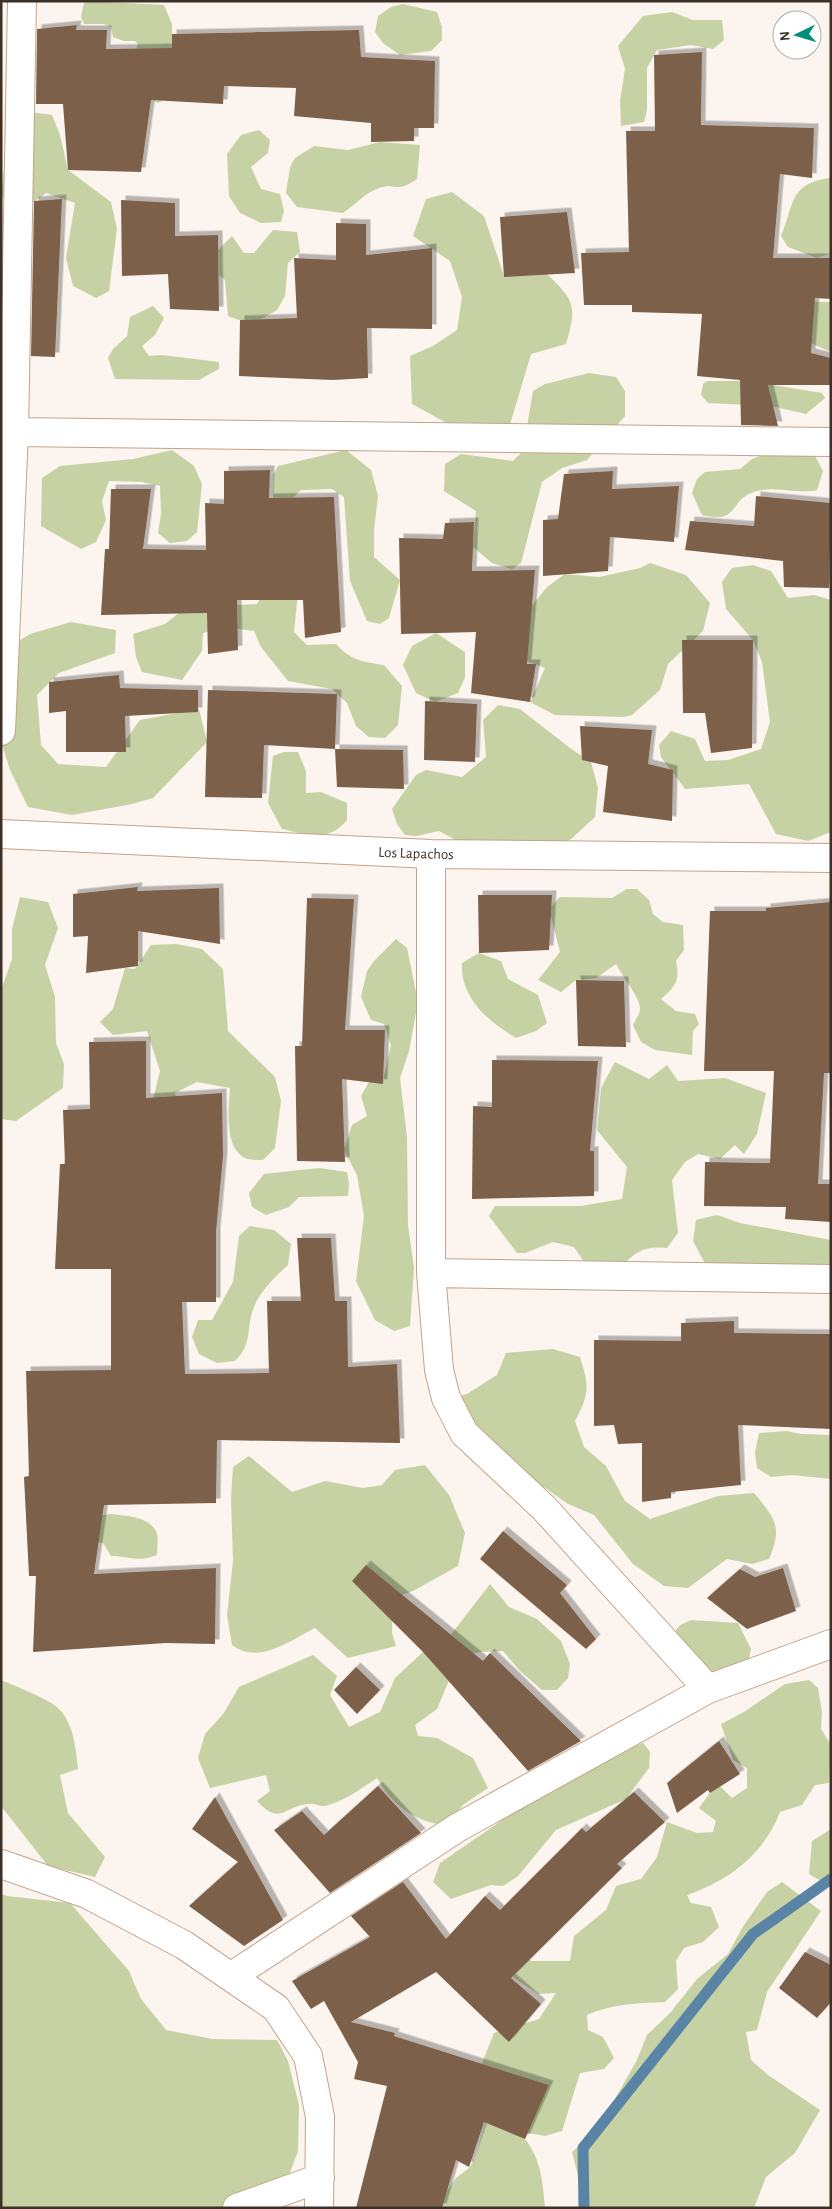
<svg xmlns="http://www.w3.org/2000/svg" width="832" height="2209" font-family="'Alegreya Sans',sans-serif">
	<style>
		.green { fill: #c6d2a3 }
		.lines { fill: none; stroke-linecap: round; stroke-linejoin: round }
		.stream { stroke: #5984a5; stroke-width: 11 }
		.building { fill: #7c6149; filter: url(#shadow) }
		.minor-casing { stroke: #c2a48b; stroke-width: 30 }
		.minor { stroke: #fff; stroke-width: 28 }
		.labels { text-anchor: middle; stroke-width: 5; stroke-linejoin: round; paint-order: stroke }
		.street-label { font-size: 15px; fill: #3d3127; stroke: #fff }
	</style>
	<defs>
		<filter id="shadow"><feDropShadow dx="4.5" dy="-4.5" stdDeviation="0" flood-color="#0004"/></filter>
	</defs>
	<rect width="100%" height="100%" fill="#fbf4ef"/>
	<path class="green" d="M86,1l78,4 8,19v42l-8,34 -6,3 -24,-15 1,-35 3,-9 -3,-3h-11l-11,-4 -2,-10 -7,-3h-20l-3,-7 3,-14z
		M403,4l34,8 5,15v13l-11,11 -31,4 -17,-12 -8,-11 3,-16 13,-9z
		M672,12l21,8h29l2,20 -11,9 -22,-4 -34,5 -10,18v42l-3,12 -23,4 -1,-25 5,-32 -7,-23 25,-30z
		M30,112l22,3 8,20 8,35 43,32 6,27 -8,62 -13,7 -23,-12 -7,-28 9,-55 -29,-10 -28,20 -17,-18 8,-68z
		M259,130l11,10 -2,13 -17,14 10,22 19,5 4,17 -3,11 -20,1 -21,-10 -11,-17 -2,-42 14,-19z
		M380,142l40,3 -3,34c-21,15 -21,3 -38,9 -13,4 -24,17 -36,25l-46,-6 -11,-14 4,-26 5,-9 19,-12 34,4z
		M831,178v75l-14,5 -29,-11 -7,-11c14,-33 8,-53 50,-58z
		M452,192l32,24 20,60 43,-2c28,27 30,32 19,70l-35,10 -25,84 -52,-11 -42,-23 -2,-48 23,-10 24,-16 5,-33 -12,-36 -37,-25 13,-37z
		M273,230l24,2 3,20 -12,11 -3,33 -8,14 -14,8 -16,5 -19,-7 -3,-36 -6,-5 -1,-25 14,-14 12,17h10z
		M772,301l59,1v50l-25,-11z
		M153,306l11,12 -9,17 -13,11 7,10 13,-1 57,7v7l-20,11 -84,-1 -7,-21 5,-9 14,-13 3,-19z
		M589,373l27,4 9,14v25l-38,44 -25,8 -20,14 -21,81 -9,6 -20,-6 -19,-16 3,-36 -32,-20 1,-27 16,-10 52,7 10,-10 10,-60 12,-7z
		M707,381h41l74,12 3,5 -19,16 -35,-8 -63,-3 -7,-8 2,-11z
		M780,449l35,7 8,15 -6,19c-23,5 -44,-6 -66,3 -22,9 -12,31 -49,22l-10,-22 5,-14 8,-7 35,-3 12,-10z
		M172,450l22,16 8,18 -5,48 -10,9 -17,2 -12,-10 3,-19 -1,-28 -18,-4 -33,-1 -7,20 4,19 -10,22 -15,7 -40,-23 1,-48 18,-12 73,-7z
		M346,450l25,20 7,26 -4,34v27l26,23 -11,38 -9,6 -13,-3 -17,-40 -6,-84 -12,-8 -31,1 -19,18 -9,-6v-27l5,-9z
		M650,563l36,12 24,28 -7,28 -35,33 -8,26 -28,25 -8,2 -69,-2 -25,-13 15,-34 -33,-12 10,-38 25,-31 18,-13 34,3 41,-9z
		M753,565l18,6 17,27 26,-3 17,5v232l-23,9 -32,-7 -27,-50 -64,5 -24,-32 -2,-12 12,-14 24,8 10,22 23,-1 33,-11 9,-27 -8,-60 -9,-22 -27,-31 -4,-27 10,-14z
		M275,571l23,22 -4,39 13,13 29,-1c14,16 27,18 48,21l18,21 -4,39 -13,13 -16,-1 -13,-11 -9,-23 -15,-14 -44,-8 -27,-34 -7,-16 -30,-4 -21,6 -1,18 -20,29 -40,-8 -6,-15 -3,-23 32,-10 20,-16 72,-4z
		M71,622l45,8 -1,23 -56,20 -22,22 4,50 17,19 48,3 34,-47 59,-11 8,33 -54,56 -21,6 -60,11 -44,-8 -18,-37 -9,-29 4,-92 25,-15z
		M436,633l29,19v25l-7,16 -23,9 -19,-9 -13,-28 9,-19z
		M498,705l22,4 50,39 21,14 7,26 -3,29 -24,22 -22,10 -75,1 -35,-19 -23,5 -11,-1 -8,-11 -5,-15 24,-34 10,-5 36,7 24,-20 -3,-37z
		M284,752h14l8,19v22l15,-1 26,11v17c-19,23 -39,15 -65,9l-14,-26 5,-47z
		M627,889h10l12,11 4,14 10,8 20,3 1,25 -8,11c4,21 0,24 -15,38l15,12 19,3 4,10 -6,7 -1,24 -37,-5 -14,-8 -8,-17c2,-4 6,-10 7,-15 1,-12 -18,-34 -24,-46l-20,14 -20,2 -15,12 -23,-12 22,-28 -11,-43 11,-12 52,1z
		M20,897l28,5 10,26 -13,37 10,32 1,46 8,21 -1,24 -47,33 -15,-2v-129l11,-31v-30z
		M396,939l11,9 11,54 -9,49 -9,27 7,59 1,88 6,43 -4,58 -16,5 -19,-11 -19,-39 8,-65 -7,-41 -13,-25 8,-25 15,-9 -6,-20 8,-14 14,-2 8,-35 -7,-21 -13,-4 -10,-23 6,-26 7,-10z
		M176,944l26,5 21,20 5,62 47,46 6,24 -6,47 -12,12c-5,0 -11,0 -15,-1 -25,-8 -19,-51 -18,-71l-33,-6 -22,11 8,33 -35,-6 12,-49 -13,-40 -34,4 -13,-13 13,-13 12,-41 10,1 16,-24z
		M479,953l22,8 7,18 30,16 9,28 -11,8 -20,7c-28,-17 -56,-40 -54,-75z
		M615,1062l34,17 18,-14 11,16 47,-3 41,15 -9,41 -13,20 -9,-9 -15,14 -22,-5 -13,8 -13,18 6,53 -11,15c-28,-3 -33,7 -53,25l-27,-7 -13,-19 -21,-5 -28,11h-8l-28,-37 6,-10h86l41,-7 5,-32 -30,-37 4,-42z
		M319,1168l28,4 2,11 -1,13 -49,1 -10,10 -23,8 -14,-8 -3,-14 15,-19z
		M717,1215l23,8 91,17v30l-124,-3 -14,-26 3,-21z
		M250,1226l24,4 17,14 -3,21c-12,11 -28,26 -34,42 -9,22 0,35 -19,54l-18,2 -18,-9 -7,-17 6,-17h14l21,-38 6,-46z
		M553,1349l27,8c9,29 10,36 -5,64l9,26 22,19 19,35 25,18 68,-23 36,-3c21,25 29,34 15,66l-17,5 -25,-5 -39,29 -24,-2 -31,-22 -39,-49 -26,-11 -24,-17 -24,-7 -68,-48 -2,-34 17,-4 30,-19 9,-22z
		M786,1431l16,3 29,1v44l-39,-4 -21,2 -14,-9 -2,-15 4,-20z
		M249,1456l43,36 33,-11 38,7 19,-3 13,-15 30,-5 24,30 16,38 -7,33 -45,25 -20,7 -1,35 4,13 -48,12 -33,-30c-26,13 -56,37 -83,17l-5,-30 6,-54 -2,-63 2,-31z
		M111,1514c14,2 37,2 45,17 3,6 1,17 1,24 -21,8 -25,1 -46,1l-8,-13 -11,-2 4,-25z
		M490,1584l19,23 28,12 24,22 9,23 -2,14 -11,12h-15l-22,-19 -17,-20 -24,1 -17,6 -15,27 -10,24 -22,16 3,11 19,2 36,20 15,30 -24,16 -19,22c-33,-7 -51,-19 -68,-48 -15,10 -34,24 -52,28 -5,1 -10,-3 -16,-2 -24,1 -28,23 -52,-3l13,-10 -4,-16 -56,13 -12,-30 7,-24 19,-21 15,-26 74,-32 24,21 -7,19 19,32 31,-15 15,-34 28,-26 26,-15z
		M691,1620l47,3 13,26 -4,19 -33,11 -45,-40 11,-14z
		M1,1680c14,6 51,20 59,30 14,15 16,40 18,59l-18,6 8,38 37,44 -10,20 -47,-11 -47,-60z
		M809,1680l9,8 4,24 -1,17 10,16 -2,38 -14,2 -13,20 -22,7c-16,42 -51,69 -93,83l4,8 20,4 8,20 -16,15 -19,6 -8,13 2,28 -13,13c-27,1 -54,2 -78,13l1,15 15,7 11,21 -10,11 -24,4 -18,58 -17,5 -17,-3 -3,6c16,20 18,44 20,69h-110l21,-30 13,-10 6,-9 11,-40 -11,-54 7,-2 12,-30 45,-14 17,-26 -18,1 -21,-14 -27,-22 18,-23 23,26h39l4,-25 32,-26 10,-24 25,-7 16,-22 10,-35 30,11 16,-1 3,-11 -17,-13 18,-25 15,15 15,-10v-20l-14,-8 -12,-36 23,-12 41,-28z
		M643,1743l7,9 -1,16 -23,31 -70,31 -38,46 -15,10 -12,-1 -40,14 -18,-17 7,-19 58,-40 40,-39z
		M831,1829v58l-22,-13 3,-33z
		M782,1882l39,29 -54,81 -10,38 -11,2 5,28 17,15 52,35 -25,43 -29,24 -12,31h-168l-14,-56 26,-23 39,-69 10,-25 23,-22 27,-34 31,-25 14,-26 25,-36z
		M1,1894l6,2 63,7 59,68 12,28 25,31 47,9 64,1 11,21 11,44 -1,46 -21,57h-276z"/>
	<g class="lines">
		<path class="stream" d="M584,2208l-1,-60 170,-214 78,-55"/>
	</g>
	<path class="building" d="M77,25l-1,5h31l-1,19 66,-1v-14l187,-4 2,27 74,4 -1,67h-20v13l-43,1v-19l-77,-7 2,-28 -72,-2 -1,18 -72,-4 -10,72 -73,-2 -5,-66h-27l1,-75z
		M702,52l-1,73 113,3 -2,50 -32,-4 -7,84h58v41l-16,-1 -4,55 20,5v27h-63l10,41 -37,-1 -1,-45 -43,-4 5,-62 -70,-2v-7h-48l-3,-52 48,-1 -3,-121h29l-1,-76z
		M62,199l-7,158 -24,-1 3,-155z
		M121,200l54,3v33l43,-1 1,76 -49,-2 -2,-35 -46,2z
		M567,212l8,61 -71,4 -4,-60z
		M336,223l30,1v31l66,-7v81l-65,-1 1,50 -35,2 -94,-4 1,-56 57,-2 -3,-60 42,2z
		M270,470l-1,28 65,-1 7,135 -36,6 -2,-38h-66l1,50 -30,4 -1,-41 -106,2 4,-66h4l2,-60h40l-8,60 63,1 -1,-47 19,1v-33z
		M613,471l-1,18 67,-3 -5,56 -64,-5 -2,34 -65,5v-56l15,-1 6,-45z
		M756,496l75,7 -2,85 -45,-1 -1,-26 -98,-11 5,-29 64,5z
		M474,522l-2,49 63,-1 -8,94h9l-6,38 -59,-9 5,-61 -75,2 -2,-96 44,1 2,-16z
		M682,640h71l-1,108 -41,5 -6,-40h-22z
		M119,675l1,13 78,2v22l-73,4 1,36h-60v-41l-17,2v-31z
		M208,690l129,4 -2,55 -71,-4 -2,53 -57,-1z
		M425,701l52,3 -2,58 -51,-2z
		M580,726l72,4 -4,34 25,6 -1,51 -69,-9 5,-46 -26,-6z
		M335,749l68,1 1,39 -67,-2z
		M138,887l-1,4 82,-3 1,56 -82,-13v35l-52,7 2,-37 -15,1v-43z
		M478,895h74l-3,55 -70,3z
		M307,898l47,1 -9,131h40l-2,54 -41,-5 3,83 -48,-1 -2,-115h7z
		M831,902v171h-7l-6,111h13v38l-46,-3 1,-12 -82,-1 1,-44 65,1 4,-92h-70l6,-160h56v-3z
		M576,980l48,1 2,66 -48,-1z
		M146,1041v57l76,-5 1,63 -7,76v70h-34l3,72 84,-1 -2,-72h34l-4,-63h34l4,63h12l1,66 49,-3 3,79 -183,-3 -1,63 -112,2 -10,69 122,-6 -1,76 -49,-1 -133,9 3,-76h-7l-5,-99 5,-1 -3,-105 85,-1v-101h-56l5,-105h5l-2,-54 27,-1 -1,-67z
		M492,1060l106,1 -8,90h4v45l-122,3 1,-93 19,1z
		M734,1321v12l97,1v95l-93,-4 3,60 -70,7v6l-29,4v-59l-24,1 -4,-19 -20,1v-86l87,1v-18z
		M503,1531l64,54 -7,8 36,46 -10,10 -106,-90z
		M366,1565l117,96 7,-8 91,88 -53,30 -105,-119 -71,-71z
		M783,1568l13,43 -49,18 -40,-31 33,-29 15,8z
		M356,1667l24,23 -23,24 -23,-24z
		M719,1741l21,33 -30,19 -2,-3 -31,23 -10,-30z
		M378,1786l43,47 -91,60 -56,-63 28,-19 22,24z
		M634,1792l31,30 -48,42 5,4 -111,110 30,26 -32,38 -73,-70 -85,50 44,11 -1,3 155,49 -24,54 -41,-17 -15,45 -13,-7 -14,48h-86l31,-122 -33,-7 4,-17 -34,-61 -13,8 -19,-28 78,-44 -19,-21 52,-34 43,57 39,-43 15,14 82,-82 4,4z
		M215,1797l68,123 -39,26 -55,-40 49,-44 -46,-33z
		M805,1952l26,13v37l-14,16 -38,-30z"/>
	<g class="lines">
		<g class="minor-casing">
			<path id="minor" d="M14,432l817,10
				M1,731l13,-299 8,-431
				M1,834l430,20 400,4
				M431,854v419l8,97 7,28 18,35 80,75 164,181
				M431,1273l400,6
				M1,1864l86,30 97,51 92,63 32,48 12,61 -1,91
				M232,1976l225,-148 251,-139 123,-45
				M237,2208l83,-30"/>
		</g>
		<use href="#minor" class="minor"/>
	</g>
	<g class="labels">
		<g class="street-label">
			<text transform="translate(416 853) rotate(2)" y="5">Los Lapachos</text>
		</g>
	</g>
	<rect width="832" height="2209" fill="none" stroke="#3d3127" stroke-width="5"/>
	<g transform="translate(797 35) rotate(265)"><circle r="24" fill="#ffffff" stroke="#b1ada9"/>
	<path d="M0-4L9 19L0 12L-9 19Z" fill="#008f7a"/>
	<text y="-8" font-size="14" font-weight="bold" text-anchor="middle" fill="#3d3127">N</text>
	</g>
</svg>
